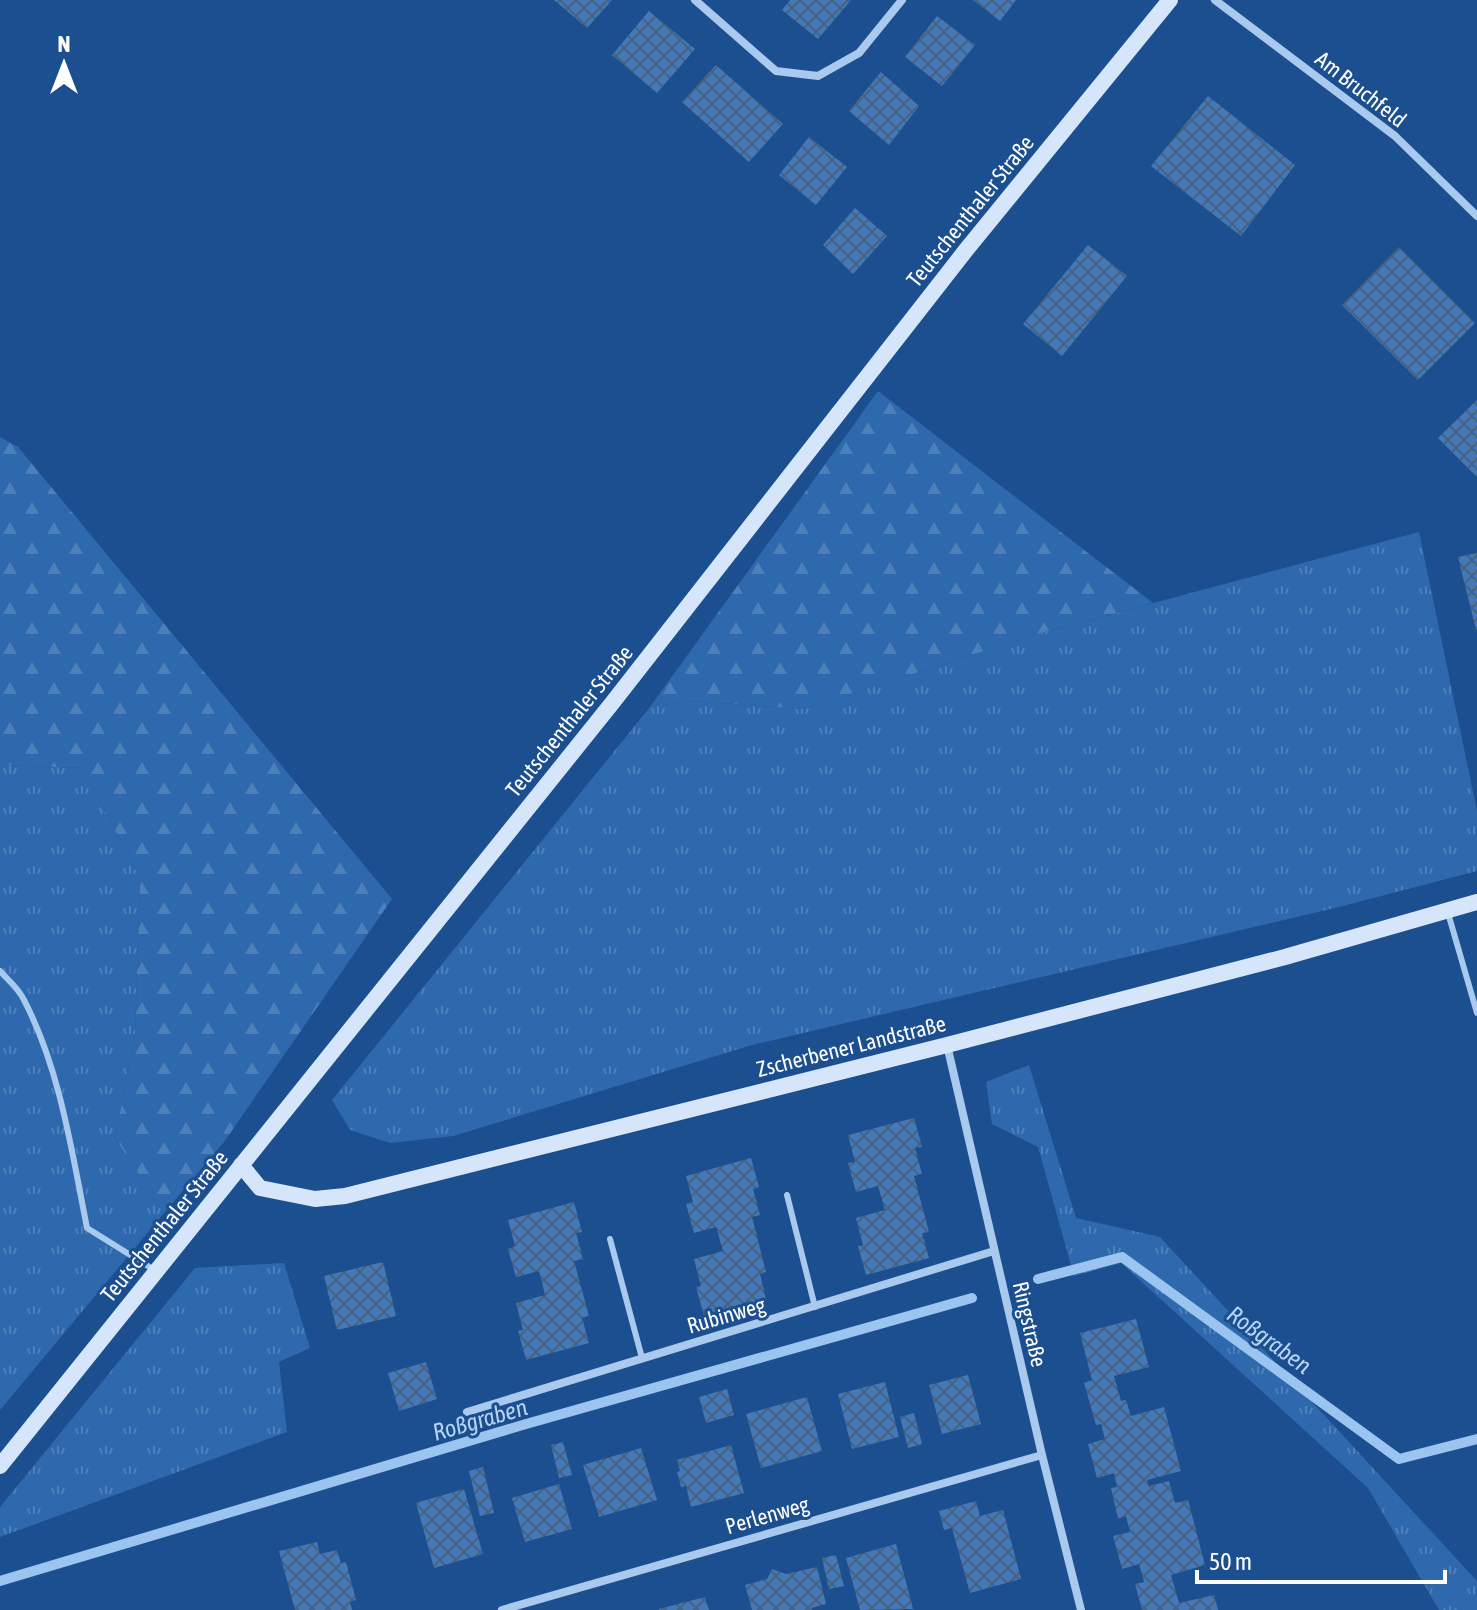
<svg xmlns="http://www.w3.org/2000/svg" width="1477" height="1610" font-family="'Asap Condensed',sans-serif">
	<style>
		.grass { fill: url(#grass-tufts) }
		.forest { fill: url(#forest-firs) }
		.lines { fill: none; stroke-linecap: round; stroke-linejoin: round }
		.stream { stroke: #9cc4f0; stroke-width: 10 }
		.building { fill: url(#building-cross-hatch) }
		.lane { stroke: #a9c9ee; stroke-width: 6 }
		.street { stroke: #a9c9ee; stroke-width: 8 }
		.secondary { stroke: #d6e6fa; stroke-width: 16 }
		.labels { text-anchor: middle; stroke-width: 6; stroke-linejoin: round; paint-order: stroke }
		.street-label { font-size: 22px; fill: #fff; stroke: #1b4f8f }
		.water-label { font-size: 24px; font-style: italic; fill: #b5d3f5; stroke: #1b4f8f }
	</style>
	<defs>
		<pattern id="grass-tufts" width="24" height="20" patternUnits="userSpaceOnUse" patternTransform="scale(2)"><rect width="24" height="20" fill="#2e69ad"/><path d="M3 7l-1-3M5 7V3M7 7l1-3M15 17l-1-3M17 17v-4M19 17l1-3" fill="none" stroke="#4d80b9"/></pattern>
		<pattern id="forest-firs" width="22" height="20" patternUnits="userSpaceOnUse" patternTransform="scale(2)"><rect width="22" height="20" fill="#2e69ad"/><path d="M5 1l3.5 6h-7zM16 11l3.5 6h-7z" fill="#4d80b9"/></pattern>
		<pattern id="building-cross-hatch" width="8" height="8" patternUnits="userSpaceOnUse" patternTransform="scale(2)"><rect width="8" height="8" fill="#4478b7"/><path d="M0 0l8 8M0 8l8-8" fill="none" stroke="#486282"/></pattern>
	</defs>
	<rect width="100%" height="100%" fill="#1b4f8f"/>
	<path class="grass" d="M1419,532l58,279v60l-142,37 -583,137 -299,91 -63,7 -40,-13 -18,-30 318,-393 39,-6 114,8 231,-74z
		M0,765l83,3 57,110 -5,157 -20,103 49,75 -164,197z
		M1029,1065l47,153 84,19 317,344v29h-38l-71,-122 -247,-225 -47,13 -36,-129 -46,-23 -6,-42z
		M284,1263l26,85 -31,14 8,70 -287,105v-30l195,-239z"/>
	<path class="forest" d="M878,391l275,212 -119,32 -231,74 -114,-8 -39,6z
		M0,437l18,10 374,452 -168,243 -60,71 -49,-75 20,-103 5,-157 -57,-110 -83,-3z"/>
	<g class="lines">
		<path class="stream" d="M1038,1279l84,-22 277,202 78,-20
			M0,1581l526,-157 446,-126"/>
	</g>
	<path class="building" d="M554,0h58l-25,28z
		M790,0h61l-33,39 -36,-29z
		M973,0h43l-16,21z
		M649,11l46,38 -38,44 -45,-38z
		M937,16l38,29 -33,41 -37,-29z
		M716,65l67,59 -34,38 -67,-60z
		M881,72l38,34 -30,39 -40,-34z
		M1208,96l87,69 -54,71 -90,-70z
		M809,137l38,30 -31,38 -37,-30z
		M855,208l32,28 -34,38 -30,-29z
		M1088,245l39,31 -65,80 -39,-32z
		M1399,247l76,76 -57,57 -76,-75z
		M1477,400v77l-39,-39z
		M1477,553v77h-1l-18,-73z
		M914,1118l8,29 -7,1 7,26 -8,2 15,56 -7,1 7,25 -63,17 -8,-29 5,-1 -7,-27 29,-8 -7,-24 -22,6 -8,-29 7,-1 -7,-27z
		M751,1158l8,29 -6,2 7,26 -8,2 14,55 -6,2 6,25 -62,17 -8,-29 5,-1 -7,-27 29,-8 -7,-24 -22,6 -8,-29 7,-2 -7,-26z
		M574,1202l8,30 -6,1 7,26 -9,2 15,55 -7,2 7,25 -63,17 -8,-29 5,-1 -7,-27 29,-8 -6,-24 -23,6 -8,-28 7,-3 -7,-26z
		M383,1262l13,54 -59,14 -13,-54z
		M1136,1319l13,48 -35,9 7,25 5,-1 5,16 33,-9 17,64 -34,9 2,6 20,-5 6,22 13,-3 17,65 -34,10 8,28 35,-8 4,15h-76l-7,-26 9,-2 -5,-18 -17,5 -9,-33 17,-4 -4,-16 -8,3 -7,-31 6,-1 -3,-14 -17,5 -9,-34 17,-5 -4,-15 -5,1 -12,-42 8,-3 -12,-47z
		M426,1362l11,37 -38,12 -11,-38z
		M968,1375l13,49 -39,10 -13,-49z
		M885,1382l14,55 -47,12 -14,-55z
		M727,1389l7,26 -28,8 -7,-26z
		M807,1397l15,54 -61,17 -15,-54z
		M914,1413l8,31 -14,4 -8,-31z
		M563,1442l9,33 -13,3 -8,-33z
		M731,1445l13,48 -53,14 -5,-21 -5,1 -4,-15 3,-1 -3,-11z
		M641,1448l16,52 -58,17 -16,-52z
		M483,1467l11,46 -14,3 -11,-45z
		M559,1484l13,45 -47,13 -13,-44z
		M464,1489l19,65 -49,14 -18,-65z
		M976,1501l4,15 23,-6 18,69 -51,14 -18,-65 -8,2 -5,-19z
		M317,1542l3,12 17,-4 4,13 5,-1 10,38 -6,2 2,8h-57l-16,-59z
		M896,1544l17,65 -53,1 -14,-52z
		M836,1555l8,31 -15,3 -7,-31z
		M817,1567l9,37 -15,4 1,2h-60l-7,-25 22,-6 5,-10 14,5z
		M705,1597l4,13h-50v-1z"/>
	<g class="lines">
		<path class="lane" d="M1448,913l29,100
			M0,971c8,9 19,18 24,29 36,69 48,152 63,228l69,43
			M787,1195l28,112
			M610,1239l32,119"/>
		<path class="street" d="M695,0l81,71 42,5 41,-23 43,-53
			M1215,0l180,136 82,80
			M947,1045l95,410 39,155
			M467,1412l527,-161
			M502,1610l540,-155"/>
		<path class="secondary" d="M241,1165l19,23 55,11 30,-3 602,-151 338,-88 192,-55
			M0,1466l613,-764 353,-452 204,-250"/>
	</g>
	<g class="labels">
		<g class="street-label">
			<text transform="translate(1361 89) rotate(38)" y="8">Am Bruchfeld</text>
			<text transform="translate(970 211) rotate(-51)" y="8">Teutschenthaler Straße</text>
			<text transform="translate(569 721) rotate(-51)" y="8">Teutschenthaler Straße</text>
			<text transform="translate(851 1046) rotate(-14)" y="8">Zscherbener Landstraße</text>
			<text transform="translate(164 1226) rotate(-51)" y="8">Teutschenthaler Straße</text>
			<text transform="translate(726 1315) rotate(-16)" y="8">Rubinweg</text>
			<text transform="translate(1030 1324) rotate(77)" y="8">Ringstraße</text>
			<text transform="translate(767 1515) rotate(-16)" y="8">Perlenweg</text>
		</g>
		<g class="water-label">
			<text transform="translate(1269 1340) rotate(36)" y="8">Roßgraben</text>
			<text transform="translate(480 1420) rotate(-16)" y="8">Roßgraben</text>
		</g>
	</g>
	<g transform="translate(64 64)" stroke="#1b4f8f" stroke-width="6" paint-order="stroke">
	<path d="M0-6L14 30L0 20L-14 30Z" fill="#ffffff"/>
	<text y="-12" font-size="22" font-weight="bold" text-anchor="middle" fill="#ffffff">N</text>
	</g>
	<path d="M1197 1570v12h248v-12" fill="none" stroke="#ffffff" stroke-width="4"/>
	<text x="1209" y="1570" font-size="24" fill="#ffffff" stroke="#1b4f8f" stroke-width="6" paint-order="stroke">50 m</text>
</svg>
